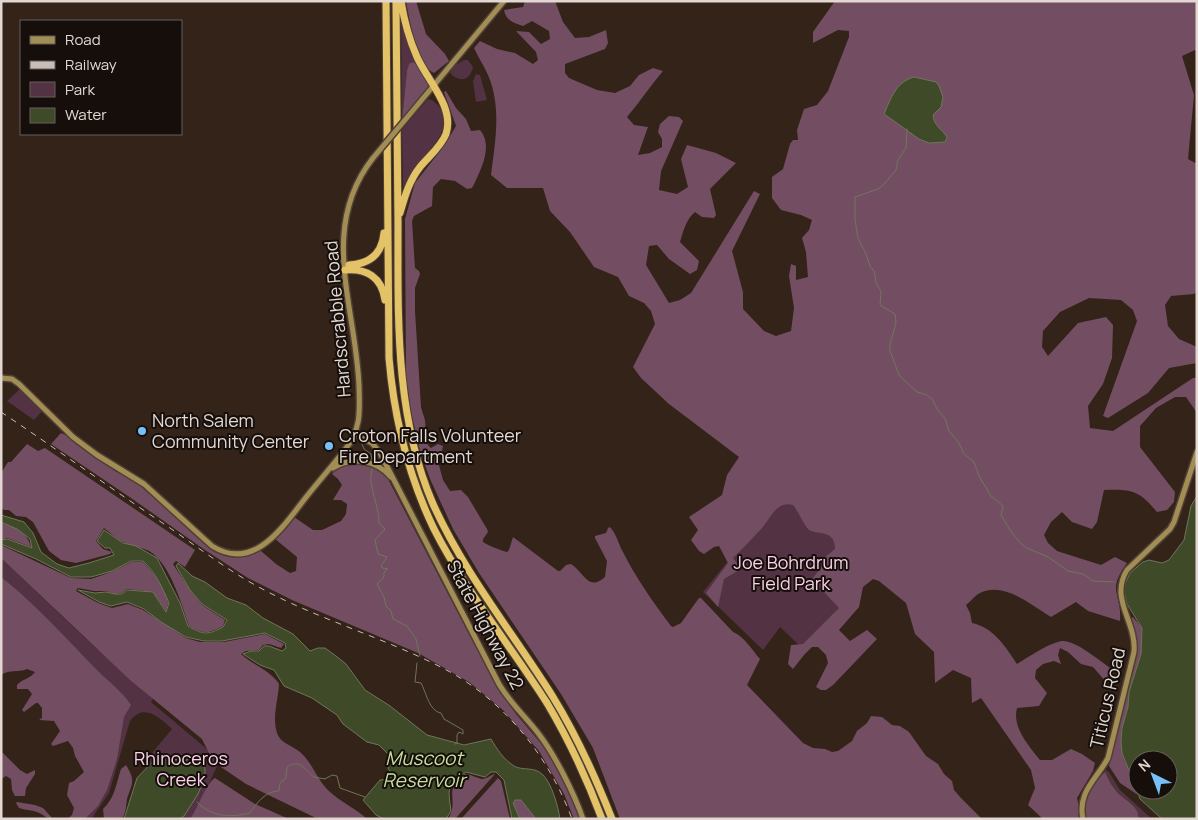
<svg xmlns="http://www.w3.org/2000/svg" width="1198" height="820" font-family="Manrope,sans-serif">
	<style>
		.green { fill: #533244 }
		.forest { fill: #734e62 }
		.water { fill: #3f4b28; stroke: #70755b; fill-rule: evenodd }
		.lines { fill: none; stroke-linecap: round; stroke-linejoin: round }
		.stream { stroke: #70755b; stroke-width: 1 }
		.secondary-casing { stroke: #4f4036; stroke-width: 8 }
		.highway-casing { stroke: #4f4036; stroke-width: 9 }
		.secondary { stroke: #a28d54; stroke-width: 5 }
		.highway { stroke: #e4c268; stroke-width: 7 }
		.rail { stroke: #c9bdb6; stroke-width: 1; stroke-dasharray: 6 6; stroke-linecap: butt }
		.secondary-bridge-casing { stroke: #4f4036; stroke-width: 8; stroke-linecap: butt }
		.secondary-bridge { stroke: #a28d54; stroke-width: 5 }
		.poi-dot { fill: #77c0f7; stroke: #150e0a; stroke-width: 2 }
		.labels { text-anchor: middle; stroke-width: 4; stroke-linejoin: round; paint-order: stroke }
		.street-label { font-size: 18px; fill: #e2d7d1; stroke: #150e0a }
		.poi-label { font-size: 18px; fill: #e2d7d1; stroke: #150e0a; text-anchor: start }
		.park-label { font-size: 18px; fill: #fad1e6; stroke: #150e0a }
		.water-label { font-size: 19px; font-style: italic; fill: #c7de9f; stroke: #150e0a }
	</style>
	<rect width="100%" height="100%" fill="#332319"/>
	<path class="green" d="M401,8l18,59 -12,4 -5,49z
		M464,60h4l5,7c-3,14 -14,16 -23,6l4,-7z
		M476,74l4,1 7,25 -11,2 -3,-21z
		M428,99l4,1c28,21 2,44 -12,62 -7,8 -12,17 -17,26l-1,-58z
		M21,388l22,22 -9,10 -27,-19z
		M783,493l89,77 -69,79 -23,-22 -17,23 -60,-58z
		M1,558l85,81 67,60 -2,3 69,58 -22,47 11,12h-72l15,-66 20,-24c-12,-11 -28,-27 -42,-8l-21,72 -17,25 -7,1 7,-7 -34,-181 -57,-54z
		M1106,770l3,2 11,18 32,29h-13v-4l-23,-23 -12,-21z"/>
	<path class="forest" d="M406,1h10l10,33 19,20 4,7 -15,12c-17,-7 -25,-55 -28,-72z
		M525,1h30l8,21 12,16 14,-1 17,-7 2,13 -3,6 -40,15v9l4,5 28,12 18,3 15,-7 9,-11 14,-7 10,3c-13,15 -23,31 -36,46l7,8 14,2 -10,28 12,-2 12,-6v-8l-4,-7 2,-8 9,-8 10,1 4,4 -22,50 -2,19 18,4 11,-7 -7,-28 6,-14 29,8 20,10 -26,26 6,26 -2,3 -12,-1 -7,-5c-9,7 -12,20 -15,30l19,19 -2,9 -7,4 -21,-15 -12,-14 -8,1 -3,19 23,38 11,-3 11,-7 63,-102 6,3 -28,57 11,41v17l21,22 12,5 15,-5 3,-23 -5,-32 2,-12 5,2v14l12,-3 -2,-25 -4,-14 7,-8 3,-10 -11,-5 -20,-5 -9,-12v-21l11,-8 7,-25 3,-4h5l-1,-10 7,-21 13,-4 11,-14 21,-54v-6l-11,-1 -25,13v-11l22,-31h362v51l-2,-2 -13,6 12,39 -6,64 9,5v127l-3,3 -23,2 -6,9 3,21 11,13 18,8v16l-28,5 -21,25 -40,25 -5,-2 34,-95 -4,-11 -12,-10 -32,-2 -29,14 -17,19 -1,16 6,9 30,-33 28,-6 7,8 -1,33 -9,26 -15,22 2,22 23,3 80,-53h4v35l-11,-16h-11l-19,11 -16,18v21l35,45 -1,10 -7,8 -10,2c-18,-22 -26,-23 -53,-22l-7,32 -5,7 -20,-7 -10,-10 -11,10 -7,13 4,8 9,8 44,14 14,-8 12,6c-21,29 -5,29 -7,58l-32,-10 -12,-9 -25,15c-21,-12 -47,-37 -73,-23 -4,3 -8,8 -12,11l4,8 2,10c22,5 33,23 45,41 12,-7 33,-22 46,-23 14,0 38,21 50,29v12h-7l-13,-15 -12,-3 -13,-12 -8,-4 -2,7 3,9 -7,-3 -11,3 -7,6 -1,8 12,15 -8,13 -22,2c-5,19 11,37 23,52h12l19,-11 11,5 13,9 -2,8 -16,27 5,21h-39l-15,-14 7,-17 -4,-18 -50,-72 -9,5 -1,-25 -18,-8 -18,13 -1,-31 -19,-18 -9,-31 -27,-22 -6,-2 -10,8 -4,20 -20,23 11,11 17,-11 10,9 -44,46 -7,5h-5l-5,-3 12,-24 -2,-8 -8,-8h-6l-8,8 -11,14 -5,-5 3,-19 12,-1 36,-36 -27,-29 11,-14 1,-7 11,-9c0,-21 -19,-13 -27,-20 -6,-7 -9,-17 -15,-24 -17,-5 -23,15 -32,24 -9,10 -19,20 -28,29l8,11 -17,10 -6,28 -12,-14 22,-30 -9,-17 -5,1 -10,7 -5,-3 -8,-11 7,-10 -9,-13 33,-22 5,-20 12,-18 -70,-53 -28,-26 -8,-11 22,-43 -4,-13 -7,-8 -15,-7 -11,-19 -24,-10 -24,-35 -20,-21 -7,-23h-36l-16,-13c4,-33 11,-67 -3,-100 -4,-9 -10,-18 -14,-27l6,-7 17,8 18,4 18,11 5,-4 -2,-8 -20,-21 13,1 12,12 9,-5 -1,-8 -17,-10 -9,5c-9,-3 -17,-5 -19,-16l19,-3z
		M413,62c7,4 16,17 15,26l-26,32 5,-49 2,-7z
		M446,91l10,17 10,11 5,12 9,-1c14,16 0,42 -8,58l-5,1 -12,-8 -14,-2 -8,8 -1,19 -18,10 -2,5 3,47 4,3 1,3 -5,14v23l6,96c3,12 7,15 2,28l5,10 3,3 7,-4 5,2 -1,5 -5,7 6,22 7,11 11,-1 7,7 19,32 1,3 -5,7v3c6,4 17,8 24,10l2,-2 4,-13 45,34h2l6,-6 5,-1c13,8 17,28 34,13l2,-16 -12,-23v-2l11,-3 2,-5 2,-1c7,8 8,16 13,25 13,26 30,50 48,74l2,1 8,-4 18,-25h2l32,34c11,4 19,18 27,27l-13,26 56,58 10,5 12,1 7,3 6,-1 14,-10 5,-10 10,-8 4,-7 11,1 10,8 8,1 9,6 17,24 12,8 6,10 8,7 2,9 7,8 21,21h-362l-27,-71 -32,-54 -82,-121 -26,-44 -23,-50 -10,-28 -9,-39 -5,-34 -1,-159 10,-36 29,-37 12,-20 -12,-34z
		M61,433l7,3 47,35 20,10 78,69c18,8 27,7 47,0l16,14 14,9 6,-2 1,-14 -22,-18 19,-22 19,13h9l19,-9 5,-7 1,-10 -6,-4h-8l9,-15 -4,-6 -6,-5c8,-12 30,-13 42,-7 4,3 9,7 13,10l109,209 20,28 28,33 23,39 14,33h-7l-10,-25 -25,-43 -36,-41 -34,-28 -51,-29 -126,-53 -44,-22 -43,-28 -74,-52 -80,-54z
		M27,444l11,7 7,-3 150,102 -10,17 -9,-6 -3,3 17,26 12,15 23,15 -2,6c-15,8 -20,8 -34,0 -8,-23 -19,-63 -40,-75 -8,-4 -18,-5 -26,-9 -7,-3 -13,-10 -19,-14l-8,13 7,8 9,3 -2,2 -34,9 -15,-3 -12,-9 -16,-29 -7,-5 -10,-1 -7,-6h-5l-3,-3v-34l7,-11h3z
		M1,523c13,3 27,10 30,24l-24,-9 -6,2z
		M1,545l70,33 20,1 20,-7 20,-10h12c8,7 25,29 25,41 0,2 -1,5 -2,8l-13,-19 -26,-3 -5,4 -7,1 -9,-3h-12l-16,-3 -2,3 22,12 14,5 16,-4 15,6 43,28 14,4h24l41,-8 19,10 -3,4 -12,-4 -6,1 -4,5 -13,1 -5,3c12,11 30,17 38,30 -1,17 -7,33 -2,49 4,11 15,12 23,19 13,11 17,29 30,40 11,10 25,16 37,27h-49l-72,-35 -25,-17 -12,-14 -7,-14 -72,-59 -129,-122z
		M1,577c36,28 66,63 98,95 12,12 22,18 32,33l-7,12 -7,42 -10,31 -9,16 -13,13h-18l5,-4 2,-7 -7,-13 2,-12 5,-2 10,-9 -9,-16 -2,-8 -5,-7 -15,5 -2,-2 9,-13 -6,-10 -15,-1 3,-2v-10l-4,-5h-2l-12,9 -2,-2 10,-16 -4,-5h-11v-4c5,-6 13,-6 18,-13l-8,-3c-9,4 -17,0 -26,6z
		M1133,617l9,11 -1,26 -12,38 -1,15 -6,21 -1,14 3,18 9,17 5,18 -18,-12 -11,-17 25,-107 -4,-39z
		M1,751l19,19 7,4 8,-4v4l-9,14 -1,8h-10l-3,-6 -1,-11 -5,-3 -5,3z
		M126,765c10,16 6,18 1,34 -1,7 -1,14 -5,20h-18l-1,-10c12,-11 13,-25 18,-40z
		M1105,772c3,6 6,13 11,19 7,9 23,14 23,28h-55c0,-23 4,-32 21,-47z
		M464,774c7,0 12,4 18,5 5,0 8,-4 13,-5l-40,45h-7c12,-19 -6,-28 16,-45z
		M215,778l40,26 34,15h-99c8,-10 15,-35 25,-41z
		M498,778l3,3 9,38h-49z
		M515,800h6l15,19h-16l-7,-16z
		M17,802l18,3 8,3 10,11c-8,0 -9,-5 -16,-7 -6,-2 -12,-2 -18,-4l-3,-5z"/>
	<path class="water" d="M914,77l22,5 3,4 4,11 -2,10 -8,8c1,11 8,13 14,22l-2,5 -16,1 -10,-4 -35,-25c7,-16 12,-32 30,-37z
		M1197,496v323h-35l-22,-20 -7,-22 -5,-9 -6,-15 -1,-11 1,-14 6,-21 1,-15 12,-38 1,-26 -15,-24 -4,-16 7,-15 13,-11 6,-2 13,3 7,-3 15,-20 7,-34zM1138,760h30v30h-30z
		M1,515l23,7 9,11 8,19 16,12 12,4 20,-5 25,-8 -4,-7h-5l-8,-7 7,-11 19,13 13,3 21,12 23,45 8,23c15,9 20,9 35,1l4,-7 -25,-16 -12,-14 -14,-24 2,-3 14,13 13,6 22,16 19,7 17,13 30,16 17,17 8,-3h7l11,8 10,8 19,26 25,16 37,29 37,10 27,-6c6,10 12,20 23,27 8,5 21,0 29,9 9,9 15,31 17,44h-24l-15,-19h-6l-2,3 7,16h-8l-8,-39 -8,-8h-5l-6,5 -19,-5c-20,14 -18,16 -15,39l-5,8h-62l-8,-4 -13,-15 17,-20 8,-1 4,-6 -4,-4 2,-9 -1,-5 -10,-10 -12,-3 -24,-18 -6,-9 -25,-17 -28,-12 -10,-16 -14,-5 -17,-11 8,-3h8l5,-5h5l13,5 4,-3 -1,-5 -20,-10 -43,8h-18l-18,-4 -25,-15 -17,-13 -17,-7 -16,4 -12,-4 -21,-12 17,3 11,-1 9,2h7l5,-4 26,2 13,20 3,-9c-7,-16 -13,-30 -26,-42h-12l-19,10 -21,6h-20l-35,-18 -35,-15v-4l6,-1 25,9 -2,-9 -13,-10 -16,-7z
		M164,757l19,4 13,-4 4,1 5,11v8l-7,17 -14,22 -5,3h-55l13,-41 19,-20z"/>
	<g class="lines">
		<path class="stream" d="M907,129l-1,19 -8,12 -2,10 -13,15 -5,4 -23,8v23l3,18 8,16 4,12 4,5 2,11 5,10 -1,13 15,9 1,9 -6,21v7l9,24 18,17 10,3 5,4 5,10 8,9 4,13 10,12 5,11 10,8 5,14 12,20 11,9 1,2 -2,8 11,18 8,10 7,5 21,9 20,14 15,3 10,7 22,1
			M362,444l2,5 7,5 1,7
			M372,466c0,6 -2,11 -1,16 2,14 8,27 8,41l6,6 -10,11 3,14 9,3 -6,9 1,2 6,1 -4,3v5l-7,7 7,13 2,9 5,5 2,8 14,7 9,13 4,17
			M417,663l-2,19 6,1c5,9 8,28 20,30l3,6 19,11v4l-4,-2 -2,3v8l-2,1
			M197,802c14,15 33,16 53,11 7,-10 15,-22 29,-22l1,-8 6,-5 1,-11c13,-9 18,3 27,10l11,2 7,-4 5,1 3,12 25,9"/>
		<g class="secondary-casing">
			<path id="secondary" d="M410,114l94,-113
				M1,378l11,1 7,5 54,53 24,18 47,29 68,62c43,27 72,-21 95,-50 12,-15 25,-30 37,-45 17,-21 16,-38 15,-65 -3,-79 -41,-158 14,-228
				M355,435l17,8 8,10 119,231c11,19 26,32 39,49 17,22 36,60 45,86
				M333,468c19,-12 43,-8 58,9
				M1083,819c-6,-27 14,-40 25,-61l26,-106c3,-30 -25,-53 -7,-82l43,-41 4,-7 23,-70"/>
		</g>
		<g class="highway-casing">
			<path id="highway" d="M386,1l3,357c5,59 19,117 45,171 31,61 76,116 113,174 22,37 40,76 55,116
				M396,1c0,75 1,149 2,223 0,95 -3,192 35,280 31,69 80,129 120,193 24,39 42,79 59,122
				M400,213c5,-17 9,-32 20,-46 8,-10 21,-20 26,-33 9,-27 -19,-54 -29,-77 -8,-18 -13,-37 -16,-56
				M349,265c20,-1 33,-10 35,-32
				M345,270c21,-2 37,7 40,30"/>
		</g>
		<use href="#secondary" class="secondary"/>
		<use href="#highway" class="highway"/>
		<path class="rail" d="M1,412c57,38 112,78 169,116 26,18 51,37 78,53 65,38 138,56 204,92 56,32 98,86 120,146"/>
		<g class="secondary-bridge-casing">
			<path id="secondary-bridge" d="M373,158l37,-44"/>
		</g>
		<use href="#secondary-bridge" class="secondary-bridge"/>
	</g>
	<g class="poi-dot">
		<circle cx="142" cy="431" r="5"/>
		<circle cx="329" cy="446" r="5"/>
	</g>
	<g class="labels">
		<g class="street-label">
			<text transform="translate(338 319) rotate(-95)" y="6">Hardscrabble Road</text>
			<text transform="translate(485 625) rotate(62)" y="6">State Highway 22</text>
			<text transform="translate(1108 698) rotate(-77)" y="6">Titicus Road</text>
		</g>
		<g class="poi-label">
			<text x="152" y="427">North Salem<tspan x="152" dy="21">Community Center</tspan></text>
			<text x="339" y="442">Croton Falls Volunteer<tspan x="339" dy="21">Fire Department</tspan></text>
		</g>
		<g class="park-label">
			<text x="791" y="569">Joe Bohrdrum<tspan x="791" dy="21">Field Park</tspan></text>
			<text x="181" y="765">Rhinoceros<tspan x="181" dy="21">Creek</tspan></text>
		</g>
		<g class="water-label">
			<text x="424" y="765">Muscoot<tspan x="424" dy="22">Reservoir</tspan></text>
		</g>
	</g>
	<rect width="1198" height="820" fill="none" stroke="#e2d7d1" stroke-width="5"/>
	<rect x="20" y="20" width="162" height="115" fill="#150e0a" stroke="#675e5a"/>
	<rect x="30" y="36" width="25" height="8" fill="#a28d54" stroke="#675e5a"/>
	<text x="65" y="45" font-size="15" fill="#e2d7d1">Road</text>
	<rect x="30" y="61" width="25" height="8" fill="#c9bdb6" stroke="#675e5a"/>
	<text x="65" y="70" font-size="15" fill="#e2d7d1">Railway</text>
	<rect x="30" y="82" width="25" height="15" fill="#533244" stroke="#675e5a"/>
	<text x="65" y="95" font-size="15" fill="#e2d7d1">Park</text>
	<rect x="30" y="108" width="25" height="15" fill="#3f4b28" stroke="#675e5a"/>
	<text x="65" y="120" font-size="15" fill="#e2d7d1">Water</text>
	<g transform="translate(1153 775) rotate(318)"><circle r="24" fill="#150e0a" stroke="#675e5a"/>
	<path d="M0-4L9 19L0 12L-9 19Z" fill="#77c0f7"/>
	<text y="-8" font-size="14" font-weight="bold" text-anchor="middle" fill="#e2d7d1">N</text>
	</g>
</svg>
